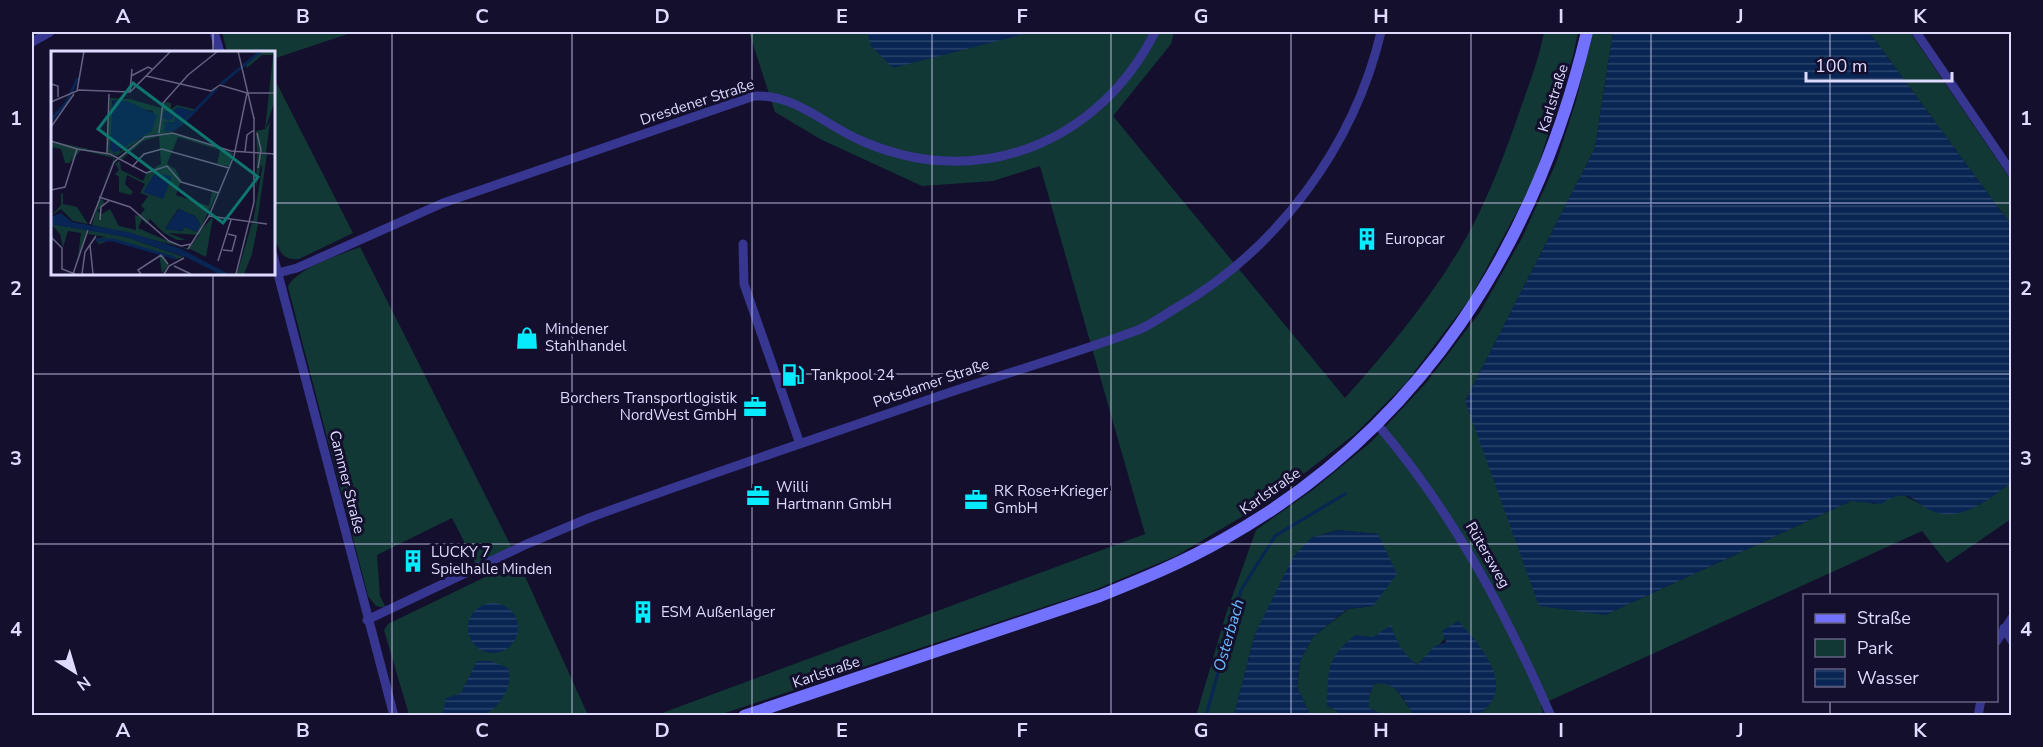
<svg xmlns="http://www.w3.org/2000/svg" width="2043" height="747" font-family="'Nunito Sans',sans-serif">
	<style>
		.green { fill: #113835 }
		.water { fill: url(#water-rules) }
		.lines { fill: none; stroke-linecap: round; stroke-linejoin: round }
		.stream { stroke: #082553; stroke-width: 3 }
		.street { stroke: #373690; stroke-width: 9 }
		.secondary { stroke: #7372ff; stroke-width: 12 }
		.grid { fill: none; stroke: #dedbff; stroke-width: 1.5; stroke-opacity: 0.55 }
		.labels { text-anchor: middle; stroke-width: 6; stroke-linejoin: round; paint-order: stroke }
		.street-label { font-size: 15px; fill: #dedbff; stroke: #130f2d }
		.poi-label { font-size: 15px; fill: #dedbff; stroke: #130f2d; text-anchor: start }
		.water-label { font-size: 16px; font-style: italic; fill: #69bcff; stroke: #130f2d }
		.inset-river { fill: none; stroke: #082553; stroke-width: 3 }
		.inset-road { fill: none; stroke: #646181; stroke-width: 1.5 }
		.view { fill: #0f766e; fill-opacity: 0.15; stroke: #0f766e; stroke-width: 3 }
		.inset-edge { fill: none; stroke: #dedbff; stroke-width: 3 }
		.neatline { fill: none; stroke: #dedbff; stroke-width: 2 }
		.grid-label { font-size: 20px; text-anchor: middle; font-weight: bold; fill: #dedbff }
	</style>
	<defs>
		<pattern id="water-rules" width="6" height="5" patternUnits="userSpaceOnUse" patternTransform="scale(1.5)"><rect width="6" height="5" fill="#082553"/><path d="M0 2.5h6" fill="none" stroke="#2c446d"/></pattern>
	</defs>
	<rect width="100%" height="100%" fill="#130f2d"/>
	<path class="green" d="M222,32h132l-81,27v-7h-46z
		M749,32h425l-3,12 -58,72 232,282c50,-56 101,-117 134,-185 16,-33 29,-68 41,-103 9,-26 19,-51 24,-78h34l-5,24 -40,126 -62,115 -65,86 -51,51 -85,66 -94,56 -84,35 -373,124 -65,1 491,-182 -105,-368 -47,15 -71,5 -102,-47 -45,-27z
		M1593,32h20l-18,116 -130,253 140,214 246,-114 12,-1 11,4 27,-10 35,18 43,-7 32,-22v36l-64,44 -25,-32 -373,170 -8,5 3,9h-69l10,-5 3,-50 -30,-39c-11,19 -25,29 -41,44l-11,-9 -11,-16 -68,65 16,10h-33l-13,-28 3,-26 13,-24 35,-28 25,-3 5,-72 -41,-4 -26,8 -56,96 -21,81 -38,1 30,-102 30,-84 58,-41 57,-47 55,-59 54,-71 42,-74 34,-75 20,-62z
		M1869,32h41l101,148v45z
		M273,76l80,157 -54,26c-18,2 -20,-10 -26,-25z
		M360,247l152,301 -36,17 -24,-47 -75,37 3,41 6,12 -10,-2 -8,-10 -80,-309c8,-19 52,-32 72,-40z
		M518,561l70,154h-179l-25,-85 4,-6z
		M1385,682l8,3 21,30h-31l-14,-7v-12l5,-12z"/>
	<path class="water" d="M867,32h165l-139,36 -22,-22z
		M1613,32h256l142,193v258c-19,13 -42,34 -67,31 -30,-3 -29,-33 -63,-10l-30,-3 -246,114 -66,-9 -74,-205 130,-253z
		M1338,530l40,4 19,40 -24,32 -26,3 -34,28 -13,24 -3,26 13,28h-76l21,-81 38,-77 18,-19z
		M468 628a25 25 0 1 1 50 0a25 25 0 1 1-50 0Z
		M1458,621c18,19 53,57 31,84 -4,4 -9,9 -15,11 -18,3 -41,0 -60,-1 -12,-16 -18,-36 -40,-31l-5,12v12l14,7h-40l-16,-10c2,-38 -2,-44 28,-70l18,2 18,-12c5,17 12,29 26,40l18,-19 11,-4 -4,-11z
		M477,661h14l17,7c6,18 -9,43 -28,48 -11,2 -27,0 -38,-1l4,-17 15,-5z"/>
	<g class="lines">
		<path class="stream" d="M1206,716l35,-126 34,-54 70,-42"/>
		<path class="street" d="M214,32l6,20
			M1916,32l96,141
			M32,42l18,-10
			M743,244l1,40 56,160
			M273,255l121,461
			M278,273l19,-5 146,-65 311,-107c42,-2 72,30 108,45 116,51 237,2 293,-109
			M1377,424c75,87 128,187 174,292
			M367,620l160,-76 62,-26c117,-43 235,-82 353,-123 64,-22 132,-41 196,-65 13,-5 26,-15 38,-22 102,-59 178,-162 205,-276
			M2004,628l8,13
			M1996,642l16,-24
			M1978,716l3,-16"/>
		<path class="secondary" d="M744,716l356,-120c42,-17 84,-34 124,-57 195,-109 312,-293 363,-507"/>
	</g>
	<path class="grid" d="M213,32v20M392,32v684M572,32v684M752,32v684M932,32v684M1111,32v684M1291,32v684M1471,32v684M1651,32v684M1830,32v564M32,203h20M273,203h1739M213,273v443M32,374h1980M32,544h1980M1830,700v16"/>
	<defs>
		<g id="building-bare" transform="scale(1.8)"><path d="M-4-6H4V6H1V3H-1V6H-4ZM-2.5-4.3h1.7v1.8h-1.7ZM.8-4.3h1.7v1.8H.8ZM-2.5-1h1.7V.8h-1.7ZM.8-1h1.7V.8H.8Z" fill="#07ebff" stroke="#130f2d" stroke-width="2.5" paint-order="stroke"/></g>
		<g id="shop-bare" transform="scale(1.8)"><path d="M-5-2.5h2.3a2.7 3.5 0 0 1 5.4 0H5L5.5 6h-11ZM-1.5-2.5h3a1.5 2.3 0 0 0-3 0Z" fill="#07ebff" stroke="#130f2d" stroke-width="2.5" paint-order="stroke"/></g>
		<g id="fuel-bare" transform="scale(1.8)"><path d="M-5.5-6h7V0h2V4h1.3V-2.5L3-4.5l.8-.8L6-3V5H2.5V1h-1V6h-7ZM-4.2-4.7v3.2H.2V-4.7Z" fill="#07ebff" stroke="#130f2d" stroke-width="2.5" paint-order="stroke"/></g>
		<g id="office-bare" transform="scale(1.8)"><path d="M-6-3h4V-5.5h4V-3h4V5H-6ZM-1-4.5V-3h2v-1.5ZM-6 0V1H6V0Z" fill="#07ebff" stroke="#130f2d" stroke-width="2.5" paint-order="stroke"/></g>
	</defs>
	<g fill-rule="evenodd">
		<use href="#building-bare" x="1367" y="239"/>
		<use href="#shop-bare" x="527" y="338"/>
		<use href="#fuel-bare" x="793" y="375"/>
		<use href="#office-bare" x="755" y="407"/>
		<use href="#office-bare" x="758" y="496"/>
		<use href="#office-bare" x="976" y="500"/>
		<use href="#building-bare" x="413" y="561"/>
		<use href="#building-bare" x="643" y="612"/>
	</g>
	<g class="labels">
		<g class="street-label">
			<text transform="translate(1553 98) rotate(-73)" y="5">Karlstraße</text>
			<text transform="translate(697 102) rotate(-18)" y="5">Dresdener Straße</text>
			<text transform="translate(931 383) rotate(-19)" y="5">Potsdamer Straße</text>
			<text transform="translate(347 482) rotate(76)" y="5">Cammer Straße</text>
			<text transform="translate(1270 491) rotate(-35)" y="5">Karlstraße</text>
			<text transform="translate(1488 555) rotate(60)" y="5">Rütersweg</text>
			<text transform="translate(826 672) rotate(-19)" y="5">Karlstraße</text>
		</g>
		<g class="poi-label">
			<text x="1385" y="244">Europcar</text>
			<text x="545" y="334">Mindener<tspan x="545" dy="17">Stahlhandel</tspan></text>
			<text x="811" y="380">Tankpool 24</text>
			<text x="737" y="403" text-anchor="end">Borchers Transportlogistik<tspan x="737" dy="17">NordWest GmbH</tspan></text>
			<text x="776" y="492">Willi<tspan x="776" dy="17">Hartmann GmbH</tspan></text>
			<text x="994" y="496">RK Rose+Krieger<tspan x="994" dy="17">GmbH</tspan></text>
			<text x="431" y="557">LUCKY 7<tspan x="431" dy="17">Spielhalle Minden</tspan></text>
			<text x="661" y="617">ESM Außenlager</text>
		</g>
		<g class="water-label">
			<text transform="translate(1228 635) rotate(-74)" y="6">Osterbach</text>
		</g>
	</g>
	<g transform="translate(51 51)">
		<rect width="224" height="224" fill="#130f2d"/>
		<path d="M210,0h13v52l-9,27 8,-75h-11l-15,13 -1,-3zM59,47l20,1 31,9 4,-6 6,1v6l6,-4 21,5 -27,22 -30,6 -24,18 -10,-4zM61,50h15l6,6 20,4 -1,20 -20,9 -12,12zM126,57l15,3 -16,15 -12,-3 10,-1 2,-7 -9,5 -3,-9 5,1 2,6zM104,83h22l56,19 -4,13 -12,-2 3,-14 -42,-13 -11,27 8,5 6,11 -5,15 33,11 3,-14 5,1 -18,39 14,-15 -7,40 -16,-8 -98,-24 7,-25 3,-1 3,5 -8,7 5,3 8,-5 9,17 17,4 -1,-15 4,1 6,-7 -4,-3 7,-10 -8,-3 5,-9 -18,-9 -2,9 8,8 -2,3 -12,-3v-15l-4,-3 4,-4 -4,-7 5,-2 1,9 22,11 4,-9 14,-8 -2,-28 -16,5 -22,19 -2,-3 19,-16zM127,158l17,7 5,8 -3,8 -12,-5 -3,4 -17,-2zM91,168l4,5 4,-5 14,14 13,7h9l-18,-7 31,2 -11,15 -50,-22zM0,90l38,8h-3l22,5 7,4 -14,31 13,-31 -33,-8 -10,12 1,-6 -2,7h-5l-4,-14 -10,-2zM10,142l2,1v10l14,3 11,17 -15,-3 -12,-12 -10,7 10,-11zM0,173l36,6 -10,33 4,-30 -13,-2 -5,17 -3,-14zM39,179l36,7 58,20 -8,2 -13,-4 6,10 -7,8 -3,-19 -48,-14 -17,6 5,-2 -4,-5 11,-2 -18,-3z" fill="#113835" fill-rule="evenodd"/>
		<path d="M219,71l-4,31 -9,-1 -1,-21 9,-2zM206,102l10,1 -10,69 -4,-1 9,-54 -1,-4 -5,24zM201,172l6,1 -6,30 -8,20h-7z" fill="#113835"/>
		<path d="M62,49l14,1 30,14 -5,16 -38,22 -4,-5zM128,56l13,4 -16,15 -10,3 -2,-6 10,-1 2,-7 -6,6 -7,-3 1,-7 5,1 2,5v-5zM105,121l16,5 -9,22 -20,-7zM128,158l16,7 5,8 -3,8 -12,-5 -3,4 -17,-2zM10,162l11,9 56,10 51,16 50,26h-10l-31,-16 -62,-21 -75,-13v-7z" fill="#082553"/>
		<path class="inset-river" d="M170,33l40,-33M0,69l15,-17 12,-25M113,79l10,-1 10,-7 33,-34M45,189h17l62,18"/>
		<path class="inset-road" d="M187,0l16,68M80,25l17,-9 4,2M95,25l65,15 9,-6 27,8h28M0,33l7,2v11M26,40l7,-40M79,40l2,-22M0,51l28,-12 51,2 41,-41M0,76l23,-33M108,82l4,-30 25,-28 30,-24M206,82l4,17 -3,18M0,90l26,8M26,98l33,5 36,19 21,-7 14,16 38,11M194,101l2,-17 7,-5M56,102l2,-59M81,116l12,-13 18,-5 67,19M0,139l14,-3 12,-38M48,146l31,10 39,34 12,5 10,-2M158,165l58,8M49,169l1,-13 9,-7M39,173l24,-62 31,-25 28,-4 58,18 44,3M0,186l11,11v21l13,5M39,194l3,29M137,198l21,-33 25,-60 13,-63M172,199l9,1 4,-15 -8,-2M167,210l13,-41M123,215l17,8M22,223l15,-44M31,223l3,-22 11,-16M90,223l-3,-4 23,-15 7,9M113,223l5,-8 15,-8M185,223l18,-72v-85"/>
		<path class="view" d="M82,32l125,94 -35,46 -125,-94z"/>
		<rect width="224" height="224" class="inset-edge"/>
	</g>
	<rect width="2043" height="747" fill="none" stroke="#130f2d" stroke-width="66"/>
	<rect x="1803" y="594" width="195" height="108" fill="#130f2d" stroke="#646181" stroke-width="1.5"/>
	<rect x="1815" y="614" width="30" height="9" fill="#7372ff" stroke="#646181" stroke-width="1.5"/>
	<text x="1857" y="624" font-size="18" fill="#dedbff">Straße</text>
	<rect x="1815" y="639" width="30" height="18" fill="#113835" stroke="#646181" stroke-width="1.5"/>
	<text x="1857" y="654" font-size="18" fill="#dedbff">Park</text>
	<rect x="1815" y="669" width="30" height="18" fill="url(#water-rules)" stroke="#646181" stroke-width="1.5"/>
	<text x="1857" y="684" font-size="18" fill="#dedbff">Wasser</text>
	<g transform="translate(75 672) rotate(143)" stroke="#130f2d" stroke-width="4.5" paint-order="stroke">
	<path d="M0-4.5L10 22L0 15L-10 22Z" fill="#dedbff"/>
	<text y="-9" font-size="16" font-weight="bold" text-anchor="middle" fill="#dedbff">N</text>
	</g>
	<path d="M1806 72v9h146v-9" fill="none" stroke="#dedbff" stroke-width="3"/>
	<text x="1815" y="72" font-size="18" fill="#dedbff" stroke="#130f2d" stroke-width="4.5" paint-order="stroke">100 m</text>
	<rect x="33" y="33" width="1977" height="681" class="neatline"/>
	<g class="grid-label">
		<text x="123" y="23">A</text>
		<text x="303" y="23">B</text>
		<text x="482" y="23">C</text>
		<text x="662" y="23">D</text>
		<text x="842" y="23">E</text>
		<text x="1022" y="23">F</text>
		<text x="1201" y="23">G</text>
		<text x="1381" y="23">H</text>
		<text x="1561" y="23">I</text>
		<text x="1740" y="23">J</text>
		<text x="1920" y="23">K</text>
		<text x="16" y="125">1</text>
		<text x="2026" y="125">1</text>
		<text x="16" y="295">2</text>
		<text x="2026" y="295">2</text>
		<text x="16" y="465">3</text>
		<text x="2026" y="465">3</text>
		<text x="16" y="636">4</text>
		<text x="2026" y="636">4</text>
		<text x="123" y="737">A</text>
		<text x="303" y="737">B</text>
		<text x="482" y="737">C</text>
		<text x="662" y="737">D</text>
		<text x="842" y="737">E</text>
		<text x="1022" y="737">F</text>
		<text x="1201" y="737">G</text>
		<text x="1381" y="737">H</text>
		<text x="1561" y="737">I</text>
		<text x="1740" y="737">J</text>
		<text x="1920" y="737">K</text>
	</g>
</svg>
